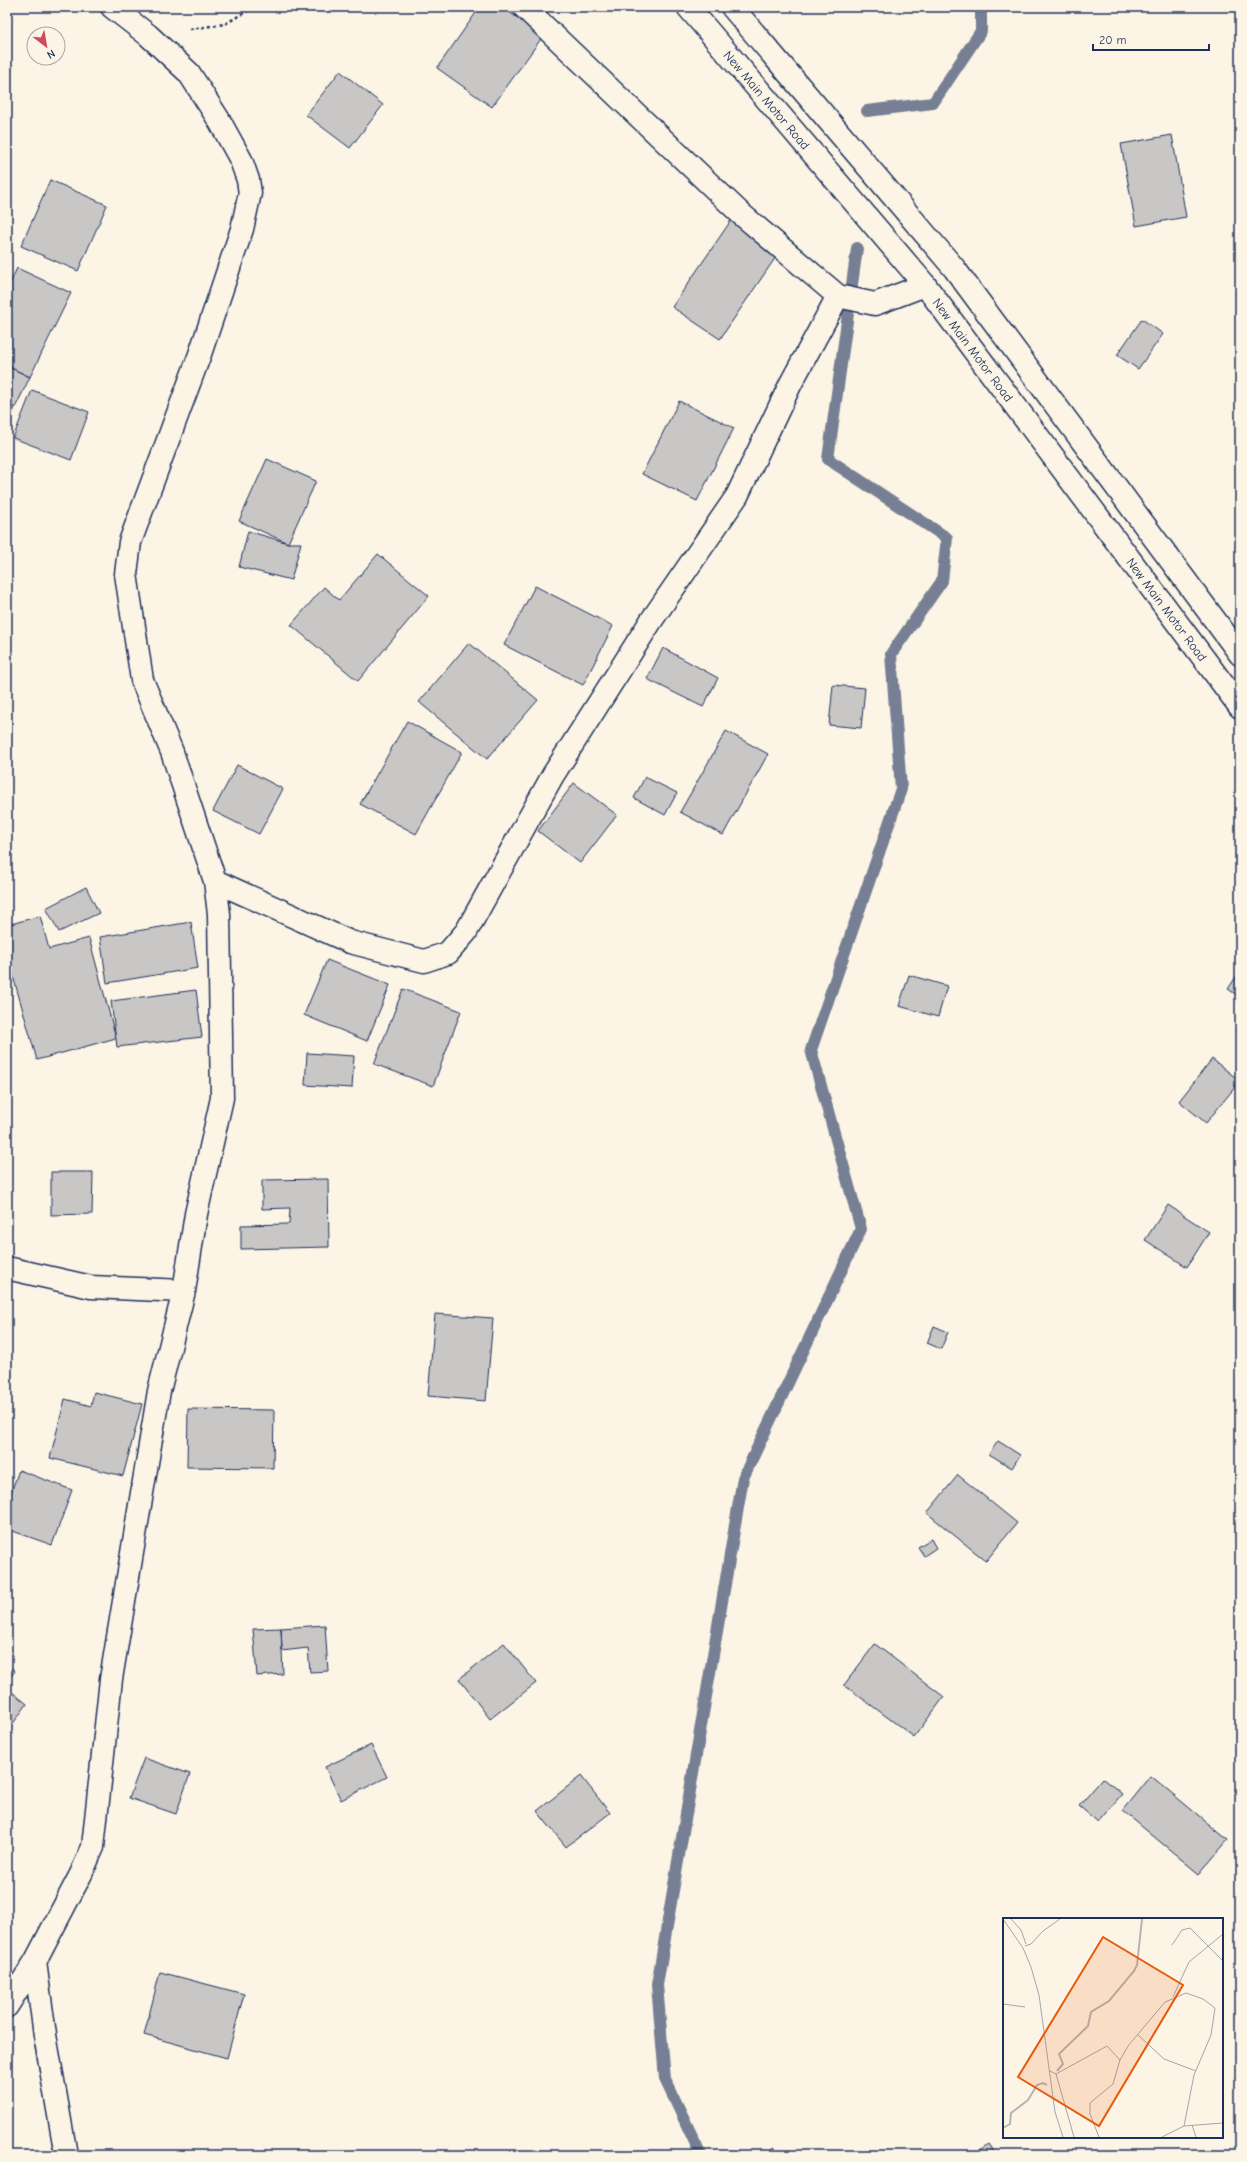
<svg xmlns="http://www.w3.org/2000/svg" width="1247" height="2162" font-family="'Comic Neue',sans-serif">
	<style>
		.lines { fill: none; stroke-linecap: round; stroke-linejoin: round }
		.stream { stroke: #767f94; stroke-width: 12 }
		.building { fill: #c8c7c6; stroke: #1b2f5e }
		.street-casing { stroke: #1b2f5e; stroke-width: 25 }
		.highway-casing { stroke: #1b2f5e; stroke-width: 25 }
		.path { stroke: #1b2f5e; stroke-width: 2.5; stroke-dasharray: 3 3; stroke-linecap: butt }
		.street { stroke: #fcf5e5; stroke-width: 22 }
		.highway { stroke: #fcf5e5; stroke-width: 22 }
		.labels { text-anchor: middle; stroke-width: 4; stroke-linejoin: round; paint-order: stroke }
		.street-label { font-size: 13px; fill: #1b2f5e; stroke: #fcf5e5 }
		.inset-river { fill: none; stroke: #b2b4b8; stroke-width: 2 }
		.inset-road { fill: none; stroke: #a2a6af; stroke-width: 1 }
		.view { fill: #e8590c; fill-opacity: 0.15; stroke: #e8590c; stroke-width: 2 }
		.inset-edge { fill: none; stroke: #1b2f5e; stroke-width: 2 }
	</style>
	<rect width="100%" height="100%" fill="#fcf5e5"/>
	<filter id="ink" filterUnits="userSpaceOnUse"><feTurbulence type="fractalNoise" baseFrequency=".025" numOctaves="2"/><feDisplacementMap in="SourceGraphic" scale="8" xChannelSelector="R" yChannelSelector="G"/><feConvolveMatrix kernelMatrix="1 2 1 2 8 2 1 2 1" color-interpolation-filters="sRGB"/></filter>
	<g filter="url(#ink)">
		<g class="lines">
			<path class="stream" d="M867,111l66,-8 48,-72v-24
				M701,2155l-36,-76 -8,-94 86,-507 118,-249 -50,-179 90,-261 -10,-135 51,-73 5,-43 -119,-79 29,-211"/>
		</g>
		<path class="building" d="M480,7h22l41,29 -51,71 -55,-39z
			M340,71l43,34 -33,43 -44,-33z
			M1172,135l14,82 -50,9 -15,-82z
			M50,180l57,25 -29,66 -57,-25z
			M732,219l48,32 -60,88 -48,-32z
			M17,268l54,25 -41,84 -23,-11v-76z
			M1142,319l21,15 -25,35 -21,-14z
			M7,366l23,11 -15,31 -8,-4z
			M32,390l57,22 -18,48 -58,-22z
			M679,401l55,27 -37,73 -55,-27z
			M7,404l8,4 -8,16z
			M267,459l49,22 -28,62 -49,-22z
			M248,531l40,12h13l-10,37 -52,-13z
			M378,554l51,42 -71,85 -67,-56 33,-38 15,13z
			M535,586l78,40 -30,59 -79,-40z
			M469,643l69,57 -51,59 -68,-57z
			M663,648l55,30 -15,29 -56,-28z
			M833,685l32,3 -4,40 -32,-3z
			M407,721l55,31 -46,82 -56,-30z
			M726,731l42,23 -45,81 -43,-23z
			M237,765l46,24 -24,45 -46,-23z
			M645,777l32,16 -12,22 -31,-17z
			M574,783l43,32 -37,48 -42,-32z
			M86,887l13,26 -40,19 -13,-24z
			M40,916l9,33 40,-11 27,100 -79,22 -30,-105v-30z
			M191,922l7,46 -91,15 -7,-46z
			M327,960l63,25 -23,56 -63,-26z
			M1240,971v26l-12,-8z
			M909,975l38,11 -9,31 -39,-11z
			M403,989l58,22 -28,75 -59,-22z
			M196,990l6,47 -85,10 -6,-46z
			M307,1053l47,3 -2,32 -47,-3z
			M1212,1059l28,22 -34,42 -27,-22z
			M51,1172h42l-1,42 -41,1z
			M328,1179l1,68 -88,2v-24l48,-1 1,-16 -28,1v-29z
			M1168,1205l41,27 -22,35 -42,-27z
			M435,1314l58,4 -7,83 -58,-5z
			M934,1326l14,6 -7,17 -14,-6z
			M94,1392l48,12 -19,72 -73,-18 15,-59 26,7z
			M188,1409l86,1 -1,58 -86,-1z
			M998,1441l22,14 -8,13 -23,-14z
			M19,1470l53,20 -20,55 -45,-16v-25z
			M958,1475l59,48 -31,38 -59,-48z
			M931,1539l5,9 -12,8 -6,-9z
			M325,1625l3,46 -18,1 -2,-24 -26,3 -1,-23z
			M281,1628l2,46 -26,2 -4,-47z
			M504,1643l32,40 -46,36 -31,-40z
			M875,1644l69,53 -30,40 -70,-52z
			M7,1665l8,6 -8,11z
			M7,1688l20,16 -15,21 -5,-4z
			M371,1745l16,32 -46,23 -16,-33z
			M144,1758l46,16 -14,40 -47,-16z
			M581,1776l29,37 -44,34 -29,-36z
			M1151,1776l77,64 -29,34 -76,-63z
			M1103,1778l19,16 -24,28 -19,-16z
			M160,1972l84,22 -17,64 -83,-23z
			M989,2144l8,11h-23z
			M775,2148l4,7h-15z"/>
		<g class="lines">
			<g class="street-casing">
				<path id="street" d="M524,7l216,206 98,83 37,8 50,-19
					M215,881l135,61 74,19 24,-8 18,-21 87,-157 98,-154 86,-125 54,-113 47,-87
					M7,1268l84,19 93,4
					M35,1962l10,73 21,120
					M7,2006l28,-44 46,-88 12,-27 18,-168 48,-288 25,-100 12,-77 26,-116 -3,-184 -4,-33 -43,-129 -30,-72 -16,-106 4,-32 70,-188 42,-125 8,-36 -2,-13 -7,-20 -22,-40 -30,-47 -41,-38 -36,-28"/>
			</g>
			<g class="highway-casing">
				<g id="highway">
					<path id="s1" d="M688,7l237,278 315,422"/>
					<path d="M732,7l222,261 286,386"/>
				</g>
			</g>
			<path class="path" d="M190,29l35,-5 29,-17"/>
			<use href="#street" class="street"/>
			<use href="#highway" class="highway"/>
		</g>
	</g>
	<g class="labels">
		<g class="street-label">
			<text dy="5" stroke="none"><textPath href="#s1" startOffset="122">New Main Motor Road</textPath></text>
			<text dy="5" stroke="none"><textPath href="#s1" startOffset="446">New Main Motor Road</textPath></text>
			<text dy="5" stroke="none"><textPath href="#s1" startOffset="770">New Main Motor Road</textPath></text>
		</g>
	</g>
	<g transform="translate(1003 1918)">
		<rect width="220" height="220" fill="#fcf5e5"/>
		<path class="inset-river" d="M54,153l6,-7 -4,-10 29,-28 3,-14 18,-11 25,-30 3,-6 5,-46M0,210l7,-4 1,-11 17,-13 9,-15 6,-2 4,2"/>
		<path class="inset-road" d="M0,1l20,29 8,19 8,28 16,117 8,25M8,1l10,11 5,14M169,27l10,-15 8,-2 33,33M22,28l6,-2 12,-13 17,-12M170,79l16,-35 34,-28M0,86l22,3M135,117l26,24 32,12M47,153l6,3 18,63M53,156l51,-28 13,14M220,170v21M189,207l4,12M96,219l-9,-23v-11l23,-19 7,-24 8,-14 37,-44 21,-9 17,6 12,9 -4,27 -17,40 -10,51M159,219l22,-11 39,-3"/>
		<path class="view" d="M100,19l80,48 -84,141 -81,-49z"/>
		<rect width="220" height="220" class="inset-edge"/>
	</g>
	<rect width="1247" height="2162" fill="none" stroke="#fcf5e5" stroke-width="24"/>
	<rect x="12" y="12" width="1223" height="2138" fill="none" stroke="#1b2f5e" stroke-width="1.5" filter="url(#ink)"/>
	<g transform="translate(46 46) rotate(149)"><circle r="19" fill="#fcf5e5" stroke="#a2a6af"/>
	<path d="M0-3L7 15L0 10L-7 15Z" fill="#d1495b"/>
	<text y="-6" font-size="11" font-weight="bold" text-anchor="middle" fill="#1b2f5e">N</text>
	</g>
	<path d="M1093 44v6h116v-6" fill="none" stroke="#1b2f5e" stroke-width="2"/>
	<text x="1099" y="44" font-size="12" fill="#1b2f5e" stroke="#fcf5e5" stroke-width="3" paint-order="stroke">20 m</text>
</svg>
